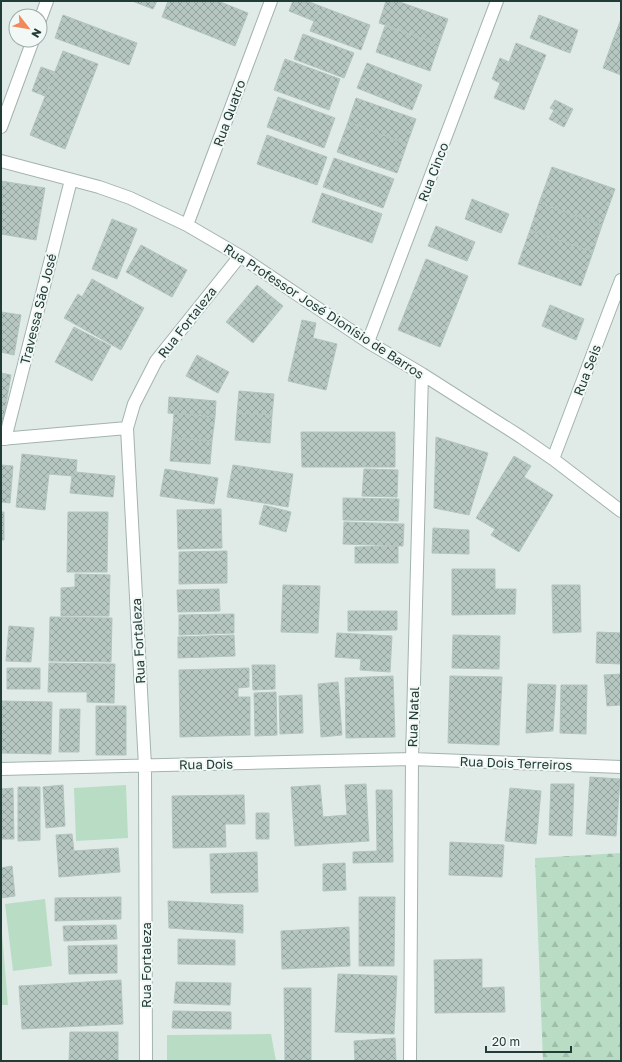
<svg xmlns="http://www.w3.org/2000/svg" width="622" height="1062" font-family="'Golos Text',sans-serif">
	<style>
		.green { fill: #b9dcc5 }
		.forest { fill: url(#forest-firs) }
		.building { fill: url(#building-cross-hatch); stroke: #b3c5bf }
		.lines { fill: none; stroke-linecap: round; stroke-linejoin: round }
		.minor-casing { stroke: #a3b3ae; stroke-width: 14 }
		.minor { stroke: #fff; stroke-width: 12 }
		.labels { text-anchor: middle; stroke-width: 4; stroke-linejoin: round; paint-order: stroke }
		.street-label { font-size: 13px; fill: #213b36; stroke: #f1f8f5 }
	</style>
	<defs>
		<pattern id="forest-firs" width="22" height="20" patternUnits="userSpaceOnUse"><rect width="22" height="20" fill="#b9dcc5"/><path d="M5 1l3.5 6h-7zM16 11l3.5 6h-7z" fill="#9fbeaa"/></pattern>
		<pattern id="building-cross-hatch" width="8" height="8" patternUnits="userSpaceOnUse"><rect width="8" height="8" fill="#b6c6c0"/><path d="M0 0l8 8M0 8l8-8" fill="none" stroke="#94a29d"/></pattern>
	</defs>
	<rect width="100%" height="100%" fill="#e0ebe7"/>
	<path class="green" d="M126,785l2,53 -52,3 -2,-53z
		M45,899l7,67 -39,5 -8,-67z
		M1,921l7,84h-7z
		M271,1034l5,27h-109v-26z"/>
	<path class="forest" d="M621,853v208h-78l-8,-203z"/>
	<path class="building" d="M132,1h25l-4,8z
		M168,1h50l30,12 -13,33 -73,-29z
		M293,1h14l13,5 -6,15 -25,-10z
		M386,1h11l51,18 -9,25 -60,-21z
		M320,6l50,19 -9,25 -51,-19z
		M63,15l74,28 -8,22 -74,-27z
		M539,15l39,15 -8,23 -40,-15z
		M621,19v24l-8,-3z
		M385,26l54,18 -9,27 -54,-19z
		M303,34l51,19 -10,25 -50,-19z
		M613,40l8,3v32l-18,-7z
		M516,43l30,12 -22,55 -30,-12 6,-15 -8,-4 8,-21 9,4z
		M63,51l35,13 -33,85 -35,-14z
		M285,59l55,20 -11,31 -55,-20z
		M367,63l55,22 -10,25 -55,-22z
		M41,67l14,5 -10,24 -13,-5z
		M278,97l57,21 -11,30 -57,-21z
		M356,98l60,21 -9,25 -59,-22z
		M555,100l18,9 -9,18 -15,-8 5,-9 -4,-2z
		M348,122l59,22 -10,29 -60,-21z
		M267,135l60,22 -10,28 -60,-21z
		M334,158l60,21 -11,29 -60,-21z
		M552,167l63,22 -13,36 -63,-22z
		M1,181l44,7 -9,52 -35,-6z
		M322,193l60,21 -10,29 -60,-21z
		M472,199l37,15 -8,19 -36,-14z
		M539,203l63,22 -9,27 -63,-22z
		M112,219l25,10 -20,50 -25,-10z
		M436,226l39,16 -8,19 -39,-15z
		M530,230l63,22 -12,34 -63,-22z
		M141,245l46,25 -15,27 -46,-25z
		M426,259l42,17 -28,71 -42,-17z
		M92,279l52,29 -23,42 -57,-32 14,-24 4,3z
		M257,285l26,21 -30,37 -27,-21z
		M550,305l34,14 -8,21 -34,-14z
		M1,312l20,3 -7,40 -13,-3z
		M302,320l14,3 -3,15 24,6 -11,46 -38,-9z
		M74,327l37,19 -19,35 -37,-19z
		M197,355l32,17 -11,21 -32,-17z
		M1,373l10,2 -8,47h-2z
		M239,391l35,3 -2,21 -35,-2z
		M169,397l47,4 -1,16 -47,-4z
		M174,413l41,4 -3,24 -40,-3z
		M237,413l35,2 -2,28 -35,-3z
		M301,432h94v35h-93z
		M436,437l52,16 -19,62 -35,-7z
		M172,438l40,3 -2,23 -40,-3z
		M22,454l55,6 -1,12 39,4 -2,21 -43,-4 2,-17 -23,-2 -4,36 -29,-3z
		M514,456l17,10 -7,11 29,18 -34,57 -28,-17 4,-6 -19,-11z
		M1,465l12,1 -3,37 -9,-1z
		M233,465l60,9 -5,33 -61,-10z
		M165,469l53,9 -4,26 -54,-8z
		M364,469l34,1 -1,27 -35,-1z
		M343,498l56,1 -1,22 -55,-1z
		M264,505l27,7 -5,20 -27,-8z
		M221,509l1,39 -44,1 -1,-39z
		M1,512h3v28h-3z
		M68,512h40l-1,60h-40z
		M344,522l60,2 -1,22 -60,-2z
		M433,528l36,2v24l-37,-1z
		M398,546v17h-43v-16z
		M227,551v32l-48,1v-32z
		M452,569h43v20h21l-1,25 -63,1z
		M75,574l35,1 -1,41h-48v-28l14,-1z
		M283,585l37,1 -2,47 -37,-1z
		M552,585h28l1,47 -28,1z
		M219,589l1,22 -42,1 -1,-22z
		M348,611h49v19l-49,1z
		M234,614v19l-55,2v-20z
		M50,617l62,1 -1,44 -62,-1z
		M9,626l25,2 -3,34 -25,-1z
		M597,632l24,1v31l-25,-1z
		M337,633l55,3 -2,36 -30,-2 1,-11 -26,-2z
		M234,635l1,21 -57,2v-21z
		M453,635l47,1 -1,33 -47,-1z
		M49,663l66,1 -1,39 -27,-1v-10h-39z
		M252,665h23v24l-22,1z
		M7,668h33v21h-33z
		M249,668v19l-11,1v9h12v38l-70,2 -1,-67z
		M621,674v31l-14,1 -3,-31z
		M393,676l2,61 -49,1 -1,-60z
		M450,676l52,1 -3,68 -51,-2z
		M338,682l4,53 -21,2 -3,-53z
		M528,684l28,1 -3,46 -27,2z
		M561,685h26l-1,49 -26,-1z
		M276,692l1,43 -22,1 -1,-43z
		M302,695l1,38 -23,1 -1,-38z
		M1,701l51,1 -1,52 -50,-1z
		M96,706h30v49h-30z
		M60,709h20l-1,43h-20z
		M590,777l30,2 -4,57 -30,-2z
		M366,784l3,57 -74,5 -4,-59 29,-2 3,32 24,-2 -2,-30z
		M551,784h23l-2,52 -23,-1z
		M63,785l2,41 -19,2 -3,-41z
		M18,787h22v53l-22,1z
		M13,788l1,51h-13v-50z
		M510,788l31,3 -5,53 -31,-3z
		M376,790h16l1,72 -40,1v-11l24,-1z
		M244,795l1,29h-20l1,23 -53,1 -1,-52z
		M256,813h13v26h-13z
		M72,834l2,17 44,-3 2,24 -61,5 -3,-42z
		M450,842l54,3 -2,32 -53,-2z
		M257,852l1,40 -47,1 -1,-39z
		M345,863l1,27 -23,1v-27z
		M12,866l3,30 -14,2v-30z
		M121,897v22l-66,2v-23z
		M359,897h36l-1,69h-35z
		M168,901l75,4v28l-74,-5z
		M116,925l1,14 -53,2 -1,-15z
		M349,927l1,39 -68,3 -1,-38z
		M178,939l57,1v25l-57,-1z
		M117,945v28l-48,1 -1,-28z
		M482,959v29l22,-1 1,25 -70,1 -1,-53z
		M338,974l59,2 -3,58 -59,-2z
		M121,980l2,44 -101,5 -3,-43z
		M176,982l55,1 -1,22 -56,-2z
		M284,988h27v73h-26z
		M173,1011l58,1v17l-59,-1z
		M70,1032h48v29h-49z
		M395,1038l1,23h-41l-1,-20z"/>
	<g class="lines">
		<g class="minor-casing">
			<path id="minor" d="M40,20l7,-19
				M1,127l32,-87
				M1,161l98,26 31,11 57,27 53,31 128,86 54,32 99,63 32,22 68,52
				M187,225l84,-224
				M368,342l129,-341
				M1,439l126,-11
				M5,439l66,-259
				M553,459l68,-179
				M1,769l411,-10 209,8
				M146,1061l-1,-295 -18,-338 7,-24 22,-43 84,-105
				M410,1061l2,-302 10,-385"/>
		</g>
		<use href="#minor" class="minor"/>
	</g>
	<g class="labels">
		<g class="street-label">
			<text transform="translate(229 113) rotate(-70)" y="5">Rua Quatro</text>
			<text transform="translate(433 172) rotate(-69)" y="5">Rua Cinco</text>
			<text transform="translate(38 309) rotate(-76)" y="5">Travessa São José</text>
			<text transform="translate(324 311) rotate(33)" y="5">Rua Professor José Dionísio de Barros</text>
			<text transform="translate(187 322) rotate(-52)" y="5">Rua Fortaleza</text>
			<text transform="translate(587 370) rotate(-69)" y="5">Rua Seis</text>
			<text transform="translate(138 641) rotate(-93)" y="5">Rua Fortaleza</text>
			<text transform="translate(413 717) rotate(-88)" y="5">Rua Natal</text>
			<text transform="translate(516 763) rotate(2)" y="5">Rua Dois Terreiros</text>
			<text transform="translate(206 764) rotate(-1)" y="5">Rua Dois</text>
			<text transform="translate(146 965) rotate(-90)" y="5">Rua Fortaleza</text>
		</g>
	</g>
	<rect width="622" height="1062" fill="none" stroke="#213b36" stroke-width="4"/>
	<g transform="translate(28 28) rotate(121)"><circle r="19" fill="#f1f8f5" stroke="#9eaca9"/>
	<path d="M0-3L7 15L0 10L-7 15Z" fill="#f18959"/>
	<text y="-6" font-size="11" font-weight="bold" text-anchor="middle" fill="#213b36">N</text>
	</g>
	<path d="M486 1046v6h85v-6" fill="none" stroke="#213b36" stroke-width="2"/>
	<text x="492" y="1046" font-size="12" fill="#213b36" stroke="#f1f8f5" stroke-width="3" paint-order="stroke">20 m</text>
</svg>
